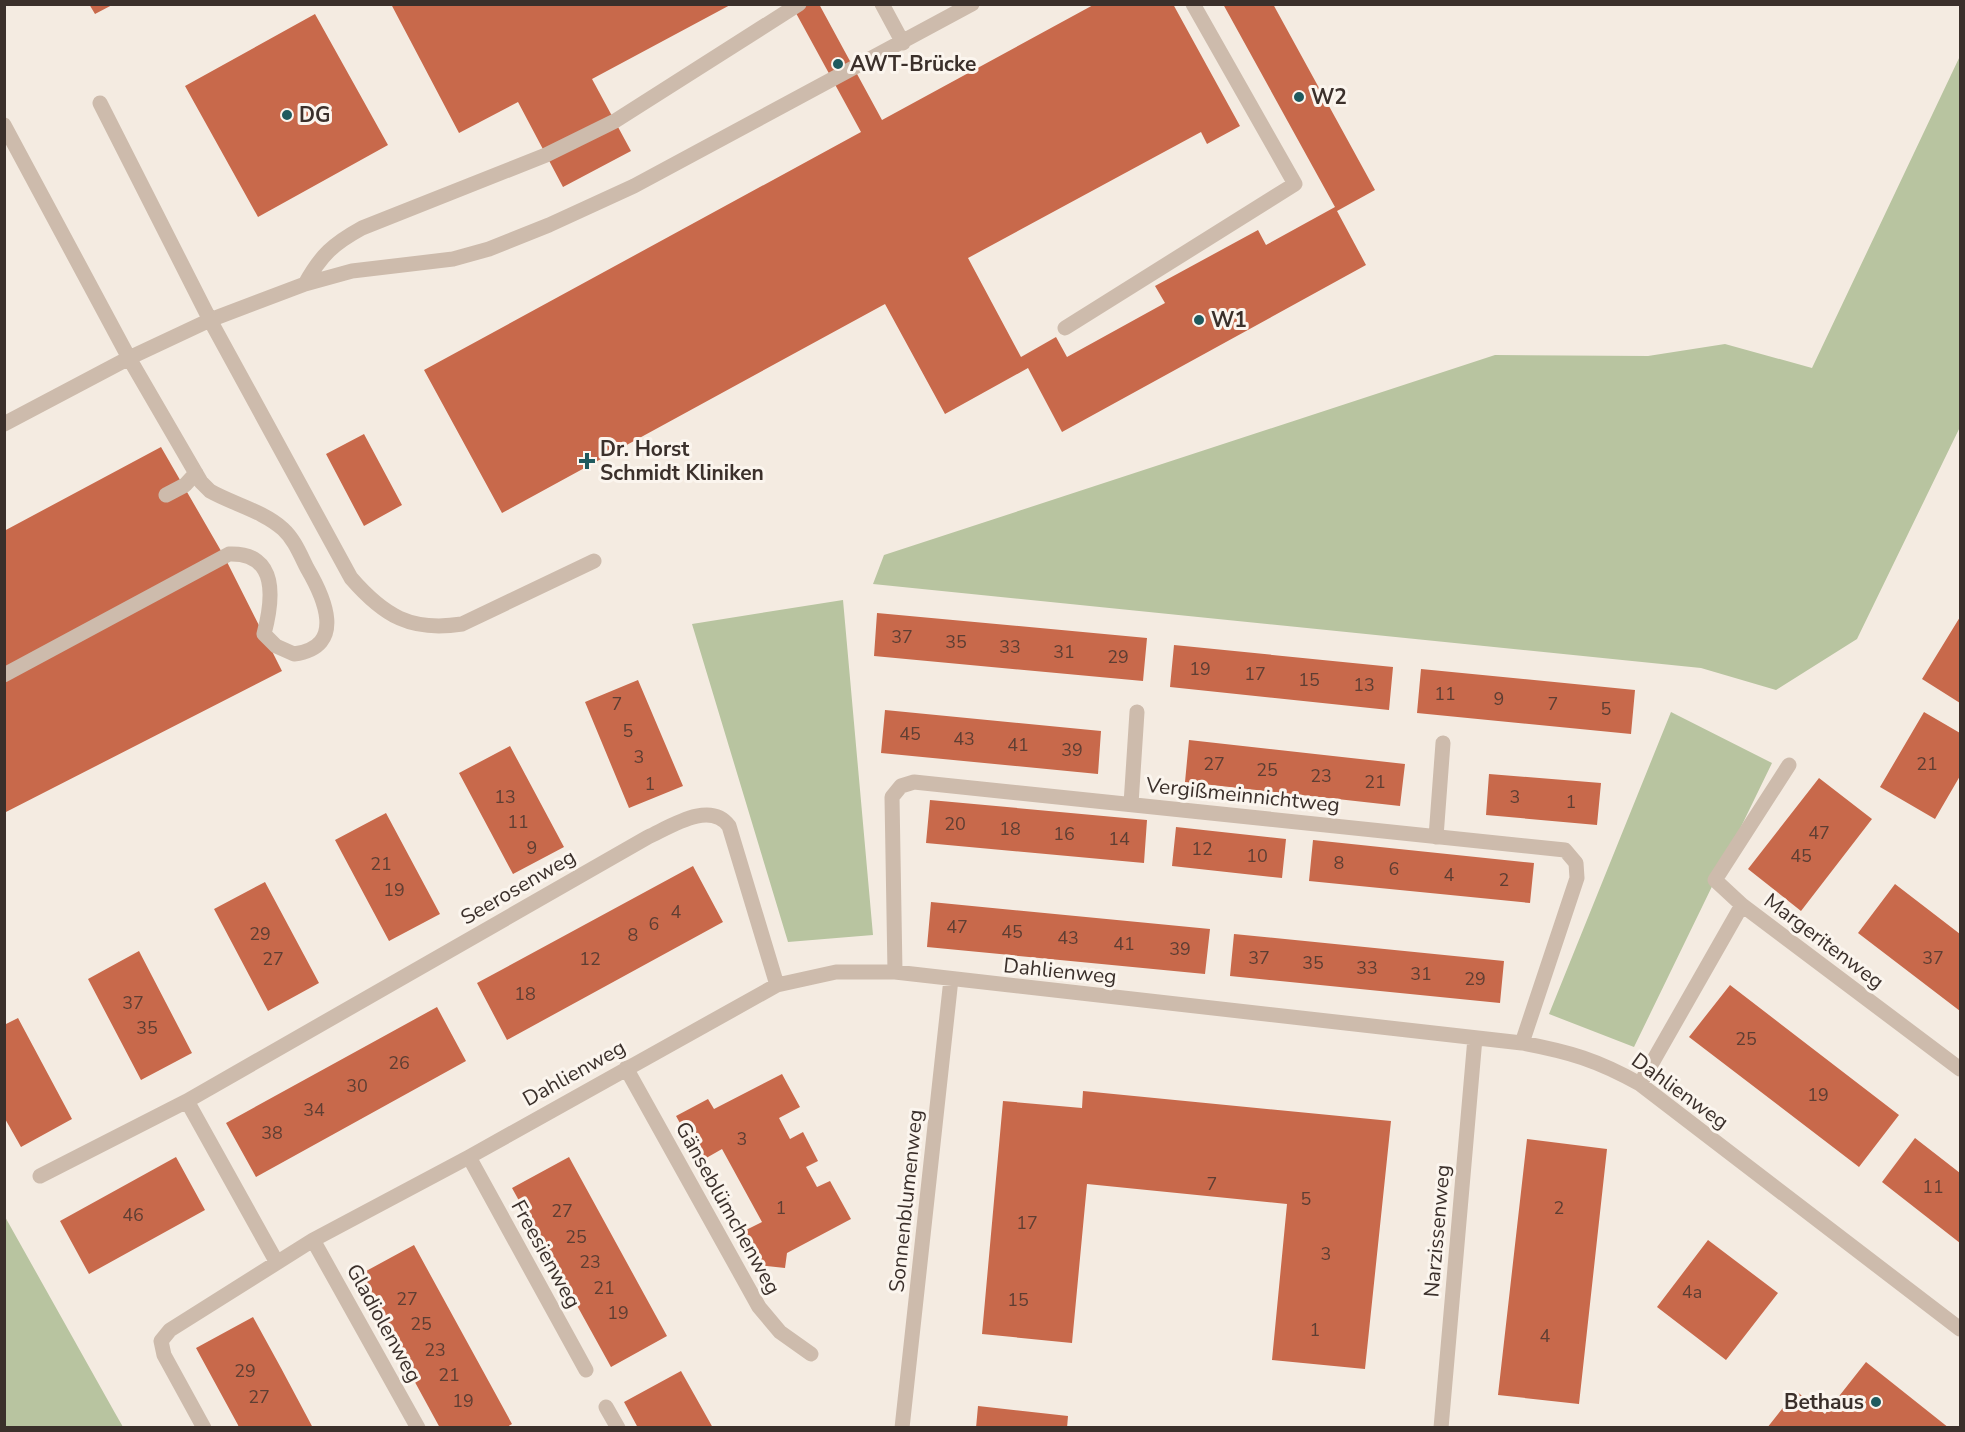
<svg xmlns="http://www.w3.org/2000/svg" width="1965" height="1432" font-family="'Nunito Sans',sans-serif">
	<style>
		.green { fill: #b8c4a0 }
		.building { fill: #c8694b }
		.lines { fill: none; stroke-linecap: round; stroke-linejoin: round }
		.minor { stroke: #cdbbac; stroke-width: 15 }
		.poi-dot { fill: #1f5a5e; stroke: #fbf5ee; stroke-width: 2 }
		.labels { text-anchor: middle; stroke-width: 6; stroke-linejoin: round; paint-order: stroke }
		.number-label { font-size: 18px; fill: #5e3e33 }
		.poi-label { font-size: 21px; font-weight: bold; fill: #3b302b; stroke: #fbf5ee; text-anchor: start }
		.street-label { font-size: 21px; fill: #3b302b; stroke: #fbf5ee }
	</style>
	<rect width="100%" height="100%" fill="#f4ebe1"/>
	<path class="green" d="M1960,56v371l-103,212 -81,51 -75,-22 -828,-84 11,-29 611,-200 153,1 77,-12 87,24z
		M843,600l30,335 -85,7 -96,-318z
		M1671,712l101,51 -138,284 -85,-33z
		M4,1215l111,198 8,14h-118z"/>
	<path class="building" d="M89,4h25l-19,10z
		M391,4h341l-140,75 39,72 -68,36 -45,-85 -59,31z
		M791,4h28l63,116 213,-116h78l67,122 -33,18 -6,-12 -233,126 53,99 35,-20 11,20 98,-54 -10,-17 103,-56 8,15 69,-38 -112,-203h50l102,186 -38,21 29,54 -304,167 -34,-64 -83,46 -60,-110 -383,209 -78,-143 437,-238z
		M315,14l73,131 -130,72 -73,-131z
		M364,434l38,71 -38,21 -38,-72z
		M161,447l63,109 58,115 -278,142v-282z
		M877,613l270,25 -4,43 -269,-25z
		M1960,617v86l-38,-24z
		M1174,645l219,22 -4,43 -219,-23z
		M1421,669l214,21 -4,44 -214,-21z
		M638,680l45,106 -54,22 -44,-106z
		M885,710l216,21 -3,43 -217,-21z
		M1924,712l36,21v43l-25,43 -55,-32z
		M1189,740l216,24 -5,42 -215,-24z
		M510,746l54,101 -51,27 -54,-101z
		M1489,774l112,9 -4,42 -111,-10z
		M1819,778l53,41 -71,92 -53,-42z
		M930,800l217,20 -3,43 -218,-20z
		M386,813l54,101 -51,27 -54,-101z
		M1176,827l110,12 -4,39 -110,-12z
		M1313,840l221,23 -4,40 -221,-22z
		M693,866l30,56 -216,118 -30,-57z
		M265,882l54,101 -51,28 -54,-102z
		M1895,884l65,50v77l-102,-78z
		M931,902l279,27 -5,45 -278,-27z
		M1234,934l270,27 -4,42 -270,-27z
		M139,951l53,102 -51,27 -53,-101z
		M1730,985l169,130 -40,52 -170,-130z
		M437,1007l29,54 -210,116 -30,-54z
		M18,1018l54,101 -51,28 -17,-30v-92z
		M782,1074l18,33 -21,11 11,21 13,-7 15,29 -12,6 11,20 13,-6 21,38 -64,34 -2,15 -28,-3 -17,-32 22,-11 -40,-73 -21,12 -25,-45 32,-17 6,10z
		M1083,1091l308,30 -26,248 -93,-9 15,-156 -200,-20 -15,159 -90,-9 21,-233 79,7z
		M1915,1138l45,35v70l-78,-61z
		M1527,1139l80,10 -28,255 -81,-9z
		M176,1157l29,53 -116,64 -29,-53z
		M569,1157l98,179 -56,31 -99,-179z
		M1708,1240l70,53 -52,67 -69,-53z
		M414,1245l98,179 -7,4h-65l-83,-152z
		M253,1317l28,51 32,60h-74l-1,-3 -42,-77z
		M1866,1362l83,66h-182l29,-37 29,23z
		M681,1371l32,57h-75l-14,-26z
		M978,1406l90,10 -1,12h-91z"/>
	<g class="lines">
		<path class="minor" d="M882,4l21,39
			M100,103l110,217 141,258c33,38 60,54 111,46l132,-63
			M4,125l125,233 72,124 9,9c23,13 53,20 73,38 11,10 17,25 24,39 17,29 40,79 -13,86l-18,-8 -12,-12c9,-34 15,-82 -35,-80l-225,121
			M305,284c16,-29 28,-40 57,-56l184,-73 69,-34 184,-117
			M1065,328l230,-144 -102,-180
			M4,424l125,-66 81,-38 95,-36 47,-13 101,-12 36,-10 60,-24 85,-39 338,-182
			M166,495l19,-10 11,-12
			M1131,804l6,-92
			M1436,837l7,-94
			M1742,905l-27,-25 74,-115
			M895,972l-3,-175 9,-11 13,-4 651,68 11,13 1,15 -55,165
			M626,1068l133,239 21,25 31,22
			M1640,1084l102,-179 218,164
			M469,1157l117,213
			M40,1176l147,-75
			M313,1240l105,188
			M276,1261l-89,-160 461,-264c22,-10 62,-37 81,-11l48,159
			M606,1407l12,21
			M204,1428l-40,-73 -3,-14 9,-11 143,-90 156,-83 308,-172 59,-13h59l627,71c48,9 75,17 118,41l320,245
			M902,1428l49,-449
			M1441,1428l34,-390"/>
	</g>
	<g class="poi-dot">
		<circle cx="838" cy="64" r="6"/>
		<circle cx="1299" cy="97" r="6"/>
		<circle cx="287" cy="115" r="6"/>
		<circle cx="1199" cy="320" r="6"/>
		<path d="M584 452h6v6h6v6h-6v6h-6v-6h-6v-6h6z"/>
		<circle cx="1876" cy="1402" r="6"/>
	</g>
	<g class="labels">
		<g class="number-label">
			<text x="902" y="643">37</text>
			<text x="956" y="648">35</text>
			<text x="1010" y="653">33</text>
			<text x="1064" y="658">31</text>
			<text x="1118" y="663">29</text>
			<text x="1200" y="675">19</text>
			<text x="1255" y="680">17</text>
			<text x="1309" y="686">15</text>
			<text x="1364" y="691">13</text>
			<text x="1445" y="700">11</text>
			<text x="1499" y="705">9</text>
			<text x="617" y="710">7</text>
			<text x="1553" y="710">7</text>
			<text x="1606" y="715">5</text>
			<text x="628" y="737">5</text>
			<text x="910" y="740">45</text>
			<text x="964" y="745">43</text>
			<text x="1018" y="751">41</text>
			<text x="1072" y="756">39</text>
			<text x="639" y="763">3</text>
			<text x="1214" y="770">27</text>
			<text x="1927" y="770">21</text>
			<text x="1267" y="776">25</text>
			<text x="1321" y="782">23</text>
			<text x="1375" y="788">21</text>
			<text x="650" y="790">1</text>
			<text x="505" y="803">13</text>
			<text x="1515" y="803">3</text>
			<text x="1571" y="808">1</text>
			<text x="518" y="828">11</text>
			<text x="955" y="830">20</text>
			<text x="1010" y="835">18</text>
			<text x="1819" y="839">47</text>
			<text x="1064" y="840">16</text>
			<text x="1119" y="845">14</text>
			<text x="532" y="854">9</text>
			<text x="1202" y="855">12</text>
			<text x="1257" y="862">10</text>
			<text x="1801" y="862">45</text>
			<text x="1339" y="869">8</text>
			<text x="381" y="870">21</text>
			<text x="1394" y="875">6</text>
			<text x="1449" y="881">4</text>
			<text x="1504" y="886">2</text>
			<text x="394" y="896">19</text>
			<text x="676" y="918">4</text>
			<text x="654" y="930">6</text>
			<text x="957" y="933">47</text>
			<text x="1012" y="938">45</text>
			<text x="260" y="940">29</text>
			<text x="633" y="941">8</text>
			<text x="1068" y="944">43</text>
			<text x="1124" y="950">41</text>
			<text x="1180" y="955">39</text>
			<text x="1259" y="964">37</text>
			<text x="1933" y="964">37</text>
			<text x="273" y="965">27</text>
			<text x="590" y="965">12</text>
			<text x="1313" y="969">35</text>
			<text x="1367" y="974">33</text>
			<text x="1421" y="980">31</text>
			<text x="1475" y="985">29</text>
			<text x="525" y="1000">18</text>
			<text x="133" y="1009">37</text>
			<text x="147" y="1034">35</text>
			<text x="1746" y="1045">25</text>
			<text x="399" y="1069">26</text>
			<text x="357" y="1092">30</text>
			<text x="1818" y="1101">19</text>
			<text x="314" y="1116">34</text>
			<text x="272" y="1139">38</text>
			<text x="742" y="1145">3</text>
			<text x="1212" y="1190">7</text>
			<text x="1933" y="1193">11</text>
			<text x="1306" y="1205">5</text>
			<text x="781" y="1214">1</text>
			<text x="1559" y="1214">2</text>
			<text x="562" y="1217">27</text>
			<text x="133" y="1221">46</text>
			<text x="1027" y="1229">17</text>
			<text x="576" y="1243">25</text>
			<text x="1326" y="1260">3</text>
			<text x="590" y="1268">23</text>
			<text x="604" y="1294">21</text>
			<text x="1692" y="1298">4a</text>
			<text x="407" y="1305">27</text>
			<text x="1018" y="1306">15</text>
			<text x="618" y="1319">19</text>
			<text x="421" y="1330">25</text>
			<text x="1315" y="1336">1</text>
			<text x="1545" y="1342">4</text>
			<text x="435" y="1356">23</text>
			<text x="245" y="1377">29</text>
			<text x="449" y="1381">21</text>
			<text x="259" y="1403">27</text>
			<text x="463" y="1407">19</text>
		</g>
		<g class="poi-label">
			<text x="850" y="71">AWT-Brücke</text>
			<text x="1311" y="104">W2</text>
			<text x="299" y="122">DG</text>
			<text x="1211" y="327">W1</text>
			<text x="600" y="456">Dr. Horst<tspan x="600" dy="24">Schmidt Kliniken</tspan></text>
			<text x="1864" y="1409" text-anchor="end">Bethaus</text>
		</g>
		<g class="street-label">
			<text transform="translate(1243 795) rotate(6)" y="7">Vergißmeinnichtweg</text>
			<text transform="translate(518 887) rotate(-30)" y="7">Seerosenweg</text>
			<text transform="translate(1824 941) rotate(37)" y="7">Margeritenweg</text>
			<text transform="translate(1060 971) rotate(6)" y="7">Dahlienweg</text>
			<text transform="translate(574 1073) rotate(-29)" y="7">Dahlienweg</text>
			<text transform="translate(1680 1091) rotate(36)" y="7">Dahlienweg</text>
			<text transform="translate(906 1201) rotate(-84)" y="7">Sonnenblumenweg</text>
			<text transform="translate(728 1208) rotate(61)" y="7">Gänseblümchenweg</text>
			<text transform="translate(1437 1231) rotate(-85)" y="7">Narzissenweg</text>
			<text transform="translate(546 1254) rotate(61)" y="7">Freesienweg</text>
			<text transform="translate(384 1323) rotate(61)" y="7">Gladiolenweg</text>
		</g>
	</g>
	<rect width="1965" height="1432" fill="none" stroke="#3b302b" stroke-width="12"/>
</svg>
